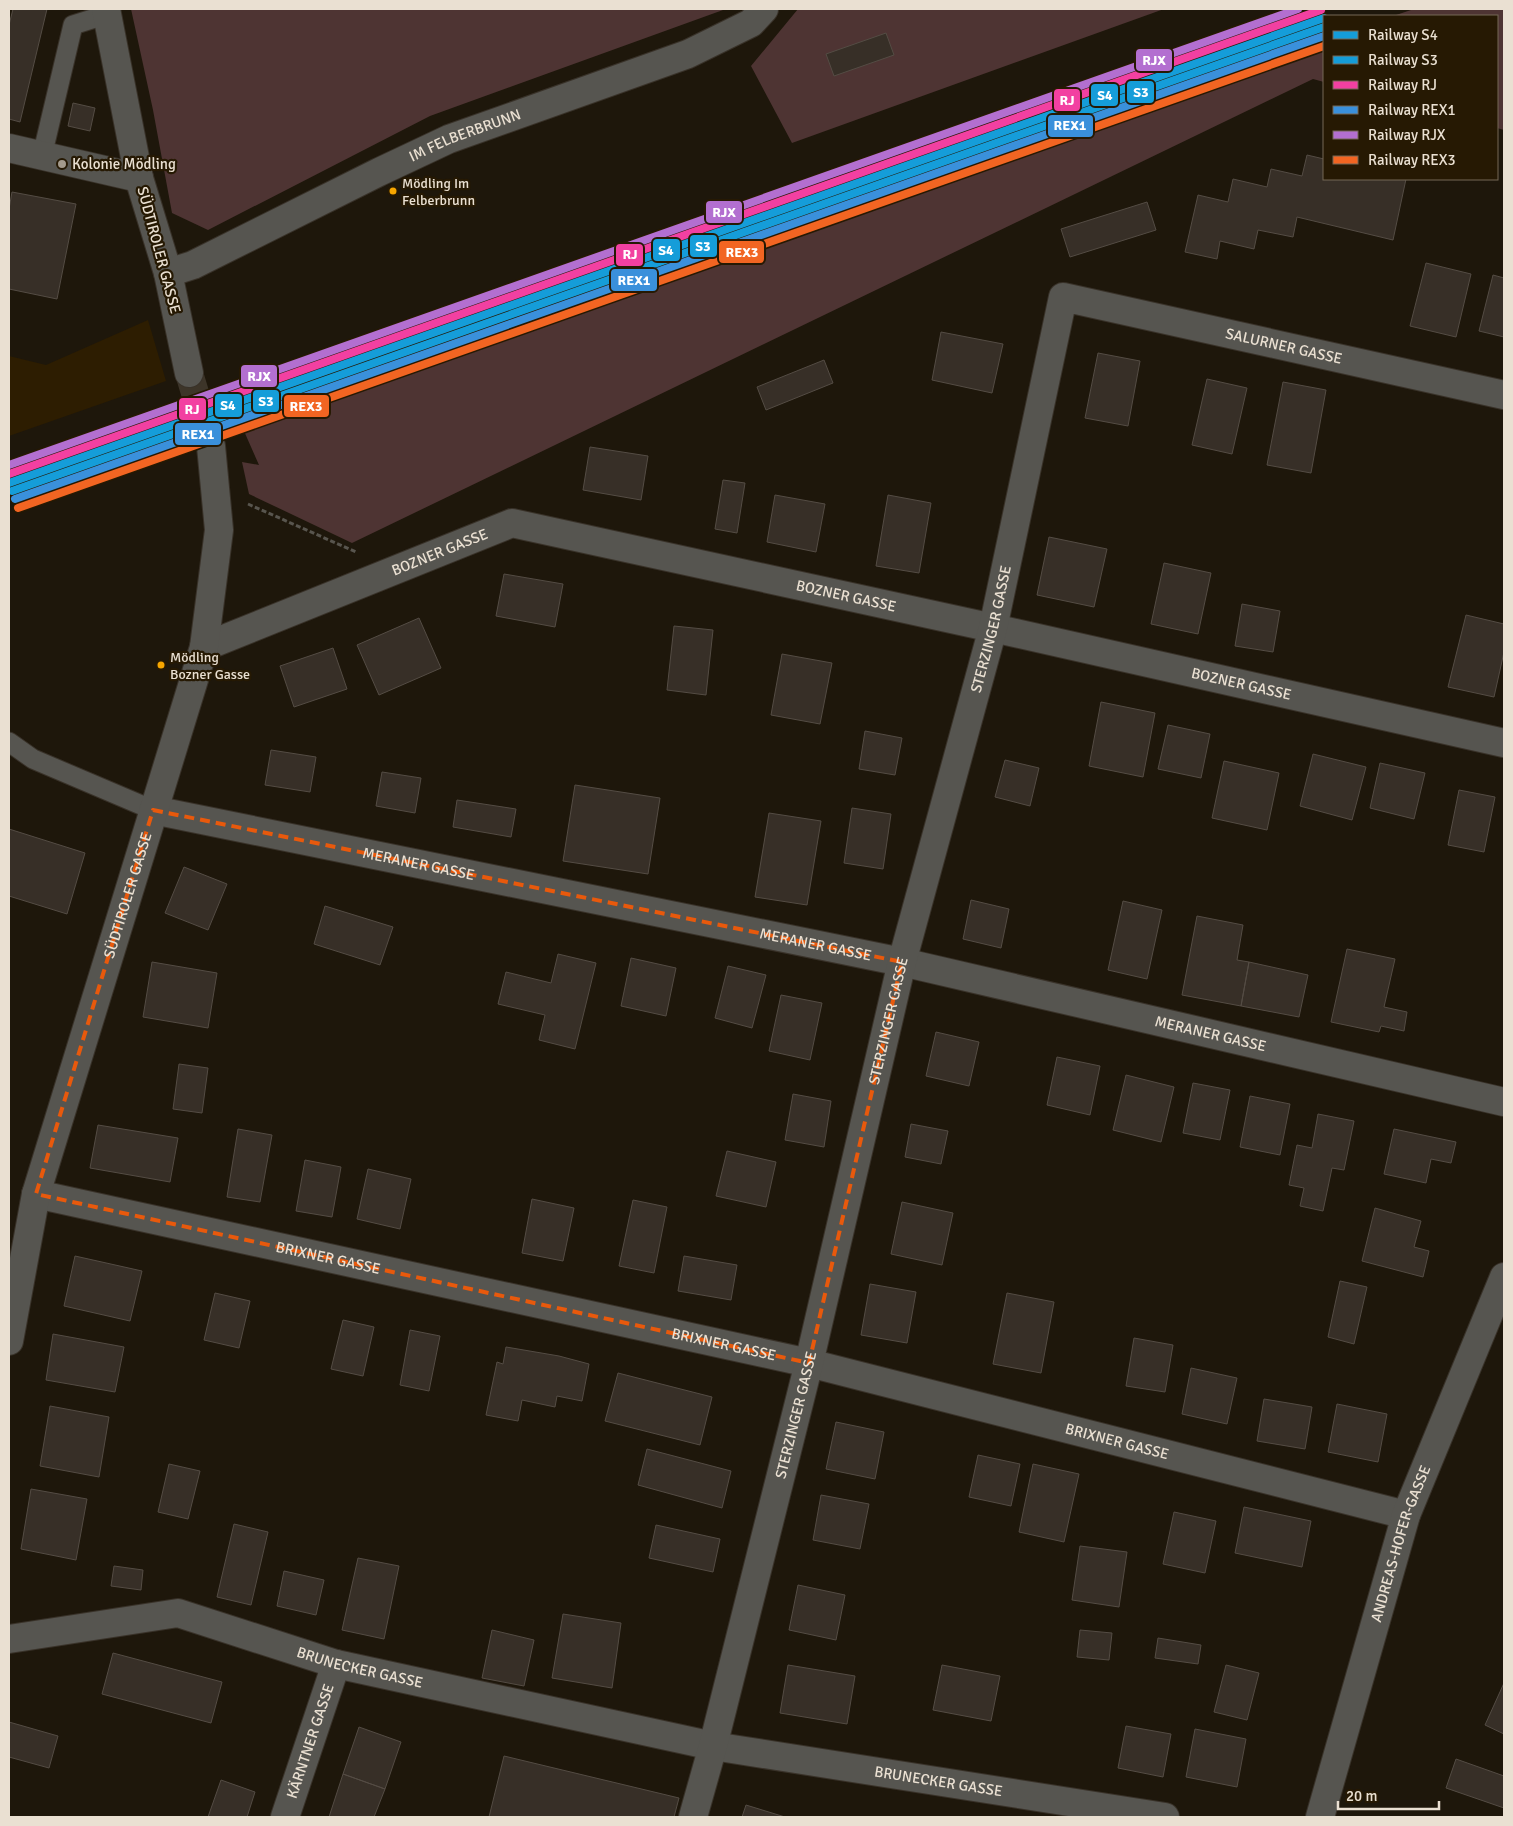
<svg xmlns="http://www.w3.org/2000/svg" width="1513" height="1826" font-family="Signika,sans-serif">
	<style>
		.built { fill: #2d1d01 }
		.green { fill: #4e3433 }
		.building { fill: #372f27; stroke: #544c44 }
		.lines { fill: none; stroke-linecap: round; stroke-linejoin: round }
		.tertiary-tunnel { stroke: #3d3529; stroke-width: 28; stroke-dasharray: 28 14; stroke-linecap: butt }
		.service-casing { stroke: #393229; stroke-width: 21 }
		.minor-casing { stroke: #393229; stroke-width: 30 }
		.tertiary-casing { stroke: #393229; stroke-width: 30 }
		.path { stroke: #58554e; stroke-width: 3; stroke-dasharray: 5 2.5; stroke-linecap: butt }
		.service { stroke: #565550; stroke-width: 19 }
		.minor { stroke: #565550; stroke-width: 28 }
		.tertiary { stroke: #565550; stroke-width: 28 }
		.rail-1-casing { stroke: #261903; stroke-width: 11 }
		.rail-2-casing { stroke: #261903; stroke-width: 11 }
		.rail-3-casing { stroke: #261903; stroke-width: 11 }
		.rail-4-casing { stroke: #261903; stroke-width: 11 }
		.rail-5-casing { stroke: #261903; stroke-width: 11 }
		.rail-6-casing { stroke: #261903; stroke-width: 11 }
		.rail-1 { stroke: #159dd9; stroke-width: 8 }
		.rail-2 { stroke: #159dd9; stroke-width: 8 }
		.rail-3 { stroke: #f240a1; stroke-width: 8 }
		.rail-4 { stroke: #3a90db; stroke-width: 8 }
		.rail-5 { stroke: #b36fd0; stroke-width: 8 }
		.rail-6 { stroke: #f26522; stroke-width: 8 }
		.marked { fill: none; stroke: #e8590c; stroke-width: 4; stroke-dasharray: 10 6; stroke-linejoin: round }
		.poi-dot { fill: #a39a8c; stroke: #261903; stroke-width: 2 }
		.bus-dot { fill: #f7a600; stroke: #261903; stroke-width: 2 }
		.labels { text-anchor: middle; stroke-width: 4.5; stroke-linejoin: round; paint-order: stroke }
		.bus-label { font-size: 14px; fill: #eae0d2; stroke: #261903; text-anchor: start }
		.street-label { font-size: 15px; fill: #eae0d2; stroke: #261903 }
		.poi-label { font-size: 15px; fill: #eae0d2; stroke: #261903; text-anchor: start }
		.line-badge { stroke: #261903; stroke-width: 2 }
		.badge-label { font-size: 14px; text-anchor: middle; font-weight: bold; fill: #fff }
	</style>
	<rect width="100%" height="100%" fill="#1e170b"/>
	<path class="built" d="M148,320l18,61 -157,55v-80l37,9z"/>
	<path class="green" d="M131,9h588l4,1 -293,106 -222,114 -36,-17 -19,-103z
		M798,9h366l-372,134 -41,-77z
		M1414,9h90v121l-7,-2v-112h-104z
		M1324,41v41l-11,-3 -961,464 -103,-49 -7,-32 17,3 -19,-43z"/>
	<path class="building" d="M13,9h34l-27,113 -11,-3v-94z
		M886,33l8,22 -60,21 -8,-22z
		M73,103l22,5 -5,23 -22,-5z
		M1307,155l17,4v20h82l-13,61 -96,-23 -4,20 -35,-7 -4,19 -34,-8 -3,18 -32,-7 13,-57 30,7 5,-23 34,8 4,-18 31,7z
		M12,192l64,12 -19,95 -48,-10v-80z
		M1147,202l9,28 -86,27 -9,-28z
		M1426,263l45,11 -15,63 -46,-11z
		M1493,275l11,3v59l-25,-6z
		M941,332l62,12 -11,49 -60,-13z
		M1098,353l42,8 -12,65 -43,-8z
		M824,360l9,23 -67,27 -9,-23z
		M1207,379l40,9 -15,66 -40,-9z
		M1283,382l43,8 -15,83 -44,-8z
		M590,447l58,9 -7,44 -58,-10z
		M723,480l22,3 -8,50 -22,-4z
		M775,495l50,9 -9,48 -49,-10z
		M888,495l43,8 -12,70 -43,-7z
		M1049,537l58,12 -13,58 -57,-12z
		M1164,563l47,10 -13,61 -47,-10z
		M504,574l59,10 -8,43 -59,-11z
		M1242,604l38,7 -7,41 -38,-6z
		M1466,615l38,9v28l-10,45 -46,-10z
		M419,618l22,50 -62,27 -22,-50z
		M674,626l39,4 -7,65 -39,-5z
		M333,648l14,41 -53,18 -14,-41z
		M782,654l50,9 -12,61 -49,-9z
		M1101,702l54,11 -12,64 -54,-11z
		M1168,725l42,9 -9,44 -43,-9z
		M865,731l37,7 -7,37 -36,-6z
		M271,750l45,7 -6,35 -45,-7z
		M1313,754l53,13 -14,53 -52,-14z
		M1005,760l34,8 -9,38 -35,-9z
		M1224,761l55,12 -12,57 -55,-12z
		M1380,763l45,10 -11,46 -44,-11z
		M382,772l39,6 -6,35 -39,-7z
		M575,785l85,13 -12,76 -85,-13z
		M1459,790l36,7 -11,55 -36,-7z
		M457,800l59,9 -5,28 -58,-10z
		M852,808l39,6 -8,55 -39,-6z
		M769,813l52,8 -14,84 -52,-8z
		M9,829l76,24 -18,61 -58,-18z
		M184,867l43,17 -19,46 -43,-17z
		M971,900l38,9 -8,39 -38,-9z
		M1123,901l39,9 -15,69 -39,-9z
		M325,906l68,21 -13,38 -66,-21z
		M1197,916l46,9 -6,35 12,2 -8,44 -59,-11z
		M1347,949l48,10 -11,48 23,5 -3,19 -23,-5 -2,6 -48,-10z
		M558,954l38,9 -21,86 -36,-9 6,-25 -47,-11 8,-32 45,11z
		M631,958l45,10 -10,48 -45,-10z
		M152,962l65,11 -9,55 -65,-11z
		M1249,962l59,13 -9,42 -58,-11z
		M728,966l38,9 -14,53 -37,-10z
		M781,995l41,8 -12,57 -41,-9z
		M936,1032l43,10 -10,44 -43,-10z
		M1057,1057l43,9 -10,49 -43,-10z
		M179,1064l29,4 -6,45 -29,-4z
		M1126,1075l48,12 -13,55 -48,-12z
		M1193,1083l37,7 -10,50 -37,-7z
		M793,1094l38,7 -7,46 -39,-7z
		M1250,1096l40,8 -10,51 -40,-8z
		M1318,1114l36,7 -10,49 -12,-2 -9,43 -23,-5 4,-18 -15,-3 8,-40 15,3z
		M911,1124l37,7 -7,33 -36,-7z
		M98,1125l80,13 -8,44 -80,-14z
		M238,1129l34,6 -12,67 -33,-5z
		M1394,1129l62,13 -5,21 -20,-4 -5,24 -42,-9z
		M727,1151l49,11 -10,45 -50,-11z
		M305,1160l36,7 -9,50 -36,-6z
		M368,1169l43,10 -11,50 -43,-10z
		M532,1199l42,9 -11,53 -41,-8z
		M633,1200l34,7 -13,66 -35,-7z
		M902,1202l51,11 -11,52 -51,-11z
		M1375,1208l46,13 -7,26 15,4 -6,26 -61,-16z
		M75,1256l67,15 -12,50 -66,-15z
		M684,1256l53,9 -6,35 -53,-9z
		M1340,1281l27,6 -13,57 -26,-7z
		M870,1284l46,8 -9,51 -46,-8z
		M215,1293l35,8 -11,47 -35,-8z
		M1007,1293l47,9 -13,71 -48,-9z
		M343,1320l31,7 -11,49 -32,-7z
		M410,1330l30,6 -11,55 -29,-6z
		M53,1334l71,13 -9,45 -69,-12z
		M1134,1338l39,7 -8,47 -39,-6z
		M506,1347l53,9 30,8 -7,37 -25,-5 -2,11 -33,-7 -4,21 -32,-6 11,-53 6,2z
		M1191,1368l46,10 -10,46 -45,-10z
		M618,1373l94,24 -12,48 -95,-24z
		M1264,1399l48,8 -7,42 -48,-8z
		M1337,1404l50,10 -9,48 -50,-10z
		M50,1406l59,11 -10,60 -59,-11z
		M836,1422l48,10 -9,47 -49,-10z
		M647,1449l84,22 -9,37 -84,-23z
		M978,1455l42,9 -9,42 -42,-9z
		M169,1464l31,7 -12,48 -30,-7z
		M1033,1464l46,10 -15,68 -45,-10z
		M31,1489l56,10 -11,61 -55,-11z
		M821,1495l48,9 -9,45 -47,-9z
		M1244,1507l67,14 -9,46 -67,-14z
		M1174,1512l42,9 -11,52 -42,-9z
		M234,1524l34,8 -17,73 -34,-8z
		M656,1525l64,14 -7,33 -64,-14z
		M1080,1546l47,6 -8,55 -47,-7z
		M358,1558l41,8 -15,73 -42,-9z
		M114,1566l29,4 -2,20 -30,-4z
		M284,1571l40,9 -8,35 -39,-9z
		M798,1585l47,10 -9,45 -47,-10z
		M563,1614l58,9 -9,65 -60,-10z
		M492,1630l42,10 -10,46 -42,-8z
		M1080,1630l32,3 -3,27 -32,-3z
		M1158,1638l43,7 -3,19 -43,-6z
		M113,1653l109,29 -11,41 -109,-29z
		M788,1665l67,11 -8,48 -67,-11z
		M942,1665l58,11 -9,45 -58,-11z
		M1226,1665l33,8 -12,47 -33,-8z
		M1504,1683v51l-19,-9z
		M9,1722l49,14 -9,32 -40,-11z
		M1126,1726l45,8 -8,43 -45,-9z
		M359,1727l42,15 -16,47 -42,-15z
		M1195,1729l51,10 -9,48 -51,-10z
		M504,1756l175,42 -5,19h-185z
		M1456,1759l48,17v32l-58,-20z
		M343,1774l42,15 -11,28h-45z
		M221,1780l34,12 -8,25h-39z
		M746,1805l39,12h-43z"/>
	<g class="lines">
		<path class="tertiary-tunnel" d="M189,373l22,73"/>
		<g class="service-casing">
			<path id="service" d="M42,156l31,-131 35,-11
				M9,742l24,17 120,51"/>
		</g>
		<g class="minor-casing">
			<g id="minor">
				<path d="M106,9l33,169 29,95"/>
				<path d="M9,148l130,30"/>
				<path id="s1" d="M204,647l308,-124 481,105 511,115"/>
				<path id="s2" d="M153,810l749,152 602,140"/>
				<path id="s3" d="M36,1194l773,169 597,152"/>
				<path id="s4" d="M9,1639l169,-26 158,51 377,82 452,71"/>
				<path id="s5" d="M285,1817l51,-153"/>
				<path id="s6" d="M693,1817l20,-71 96,-383 93,-401 91,-334 70,-331 441,98"/>
				<path id="s7" d="M1320,1817l86,-302 98,-238"/>
			</g>
		</g>
		<g class="tertiary-casing">
			<g id="tertiary">
				<path id="s8" d="M189,373l-21,-100 25,-8 186,-93 70,-33 239,-85 63,-31 13,-14"/>
				<path id="s9" d="M9,1341l27,-147 168,-547 15,-117 -8,-84"/>
			</g>
		</g>
		<path class="path" d="M248,504l108,48"/>
		<use href="#service" class="service"/>
		<use href="#minor" class="minor"/>
		<use href="#tertiary" class="tertiary"/>
		<g class="rail-1-casing">
			<path id="rail-1" d="M9,483l1315,-465"/>
		</g>
		<g class="rail-2-casing">
			<path id="rail-2" d="M12,491l1312,-464"/>
		</g>
		<g class="rail-3-casing">
			<path id="rail-3" d="M9,474l1312,-464"/>
		</g>
		<g class="rail-4-casing">
			<path id="rail-4" d="M15,499l1309,-463"/>
		</g>
		<g class="rail-5-casing">
			<path id="rail-5" d="M9,465l1289,-456"/>
		</g>
		<g class="rail-6-casing">
			<path id="rail-6" d="M18,508l1306,-462"/>
		</g>
		<use href="#rail-1" class="rail-1"/>
		<use href="#rail-2" class="rail-2"/>
		<use href="#rail-3" class="rail-3"/>
		<use href="#rail-4" class="rail-4"/>
		<use href="#rail-5" class="rail-5"/>
		<use href="#rail-6" class="rail-6"/>
	</g>
	<path class="marked" d="M153,810l749,152 -93,401 -773,-169z"/>
	<circle class="poi-dot" cx="62" cy="164" r="5"/>
	<g class="bus-dot">
		<circle cx="393" cy="191" r="4.5"/>
		<circle cx="161" cy="665" r="4.5"/>
	</g>
	<g class="labels">
		<g class="bus-label">
			<text x="402" y="188">Mödling Im<tspan x="402" dy="17">Felberbrunn</tspan></text>
			<text x="170" y="662">Mödling<tspan x="170" dy="17">Bozner Gasse</tspan></text>
		</g>
		<g class="street-label">
			<text dy="5" stroke="none"><textPath href="#s8" startOffset="430">IM FELBERBRUNN</textPath></text>
			<text transform="translate(159 250) rotate(75)" y="5">SÜDTIROLER GASSE</text>
			<text dy="5" stroke="none"><textPath href="#s6" startOffset="1791">SALURNER GASSE</textPath></text>
			<text dy="5" stroke="none"><textPath href="#s1" startOffset="254">BOZNER GASSE</textPath></text>
			<text dy="5" stroke="none"><textPath href="#s1" startOffset="674">BOZNER GASSE</textPath></text>
			<text dy="5" stroke="none"><textPath href="#s6" startOffset="1225">STERZINGER GASSE</textPath></text>
			<text dy="5" stroke="none"><textPath href="#s1" startOffset="1079">BOZNER GASSE</textPath></text>
			<text dy="5" stroke="none"><textPath href="#s2" startOffset="271">MERANER GASSE</textPath></text>
			<text dy="5" stroke="none"><textPath href="#s9" startOffset="462">SÜDTIROLER GASSE</textPath></text>
			<text dy="5" stroke="none"><textPath href="#s2" startOffset="676">MERANER GASSE</textPath></text>
			<text dy="5" stroke="none"><textPath href="#s6" startOffset="820">STERZINGER GASSE</textPath></text>
			<text dy="5" stroke="none"><textPath href="#s2" startOffset="1081">MERANER GASSE</textPath></text>
			<text dy="5" stroke="none"><textPath href="#s3" startOffset="299">BRIXNER GASSE</textPath></text>
			<text dy="5" stroke="none"><textPath href="#s3" startOffset="704">BRIXNER GASSE</textPath></text>
			<text dy="5" stroke="none"><textPath href="#s6" startOffset="415">STERZINGER GASSE</textPath></text>
			<text dy="5" stroke="none"><textPath href="#s3" startOffset="1109">BRIXNER GASSE</textPath></text>
			<text dy="5" stroke="none"><textPath href="#s7" startOffset="285">ANDREAS-HOFER-GASSE</textPath></text>
			<text dy="5" stroke="none"><textPath href="#s4" startOffset="361">BRUNECKER GASSE</textPath></text>
			<text dy="5" stroke="none"><textPath href="#s5" startOffset="80">KÄRNTNER GASSE</textPath></text>
			<text dy="5" stroke="none"><textPath href="#s4" startOffset="951">BRUNECKER GASSE</textPath></text>
		</g>
		<g class="poi-label">
			<text x="72" y="169">Kolonie Mödling</text>
		</g>
	</g>
	<g class="line-badge">
		<rect x="1135" y="48" width="38" height="24" rx="5" fill="#b36fd0"/>
		<rect x="1126" y="80" width="29" height="24" rx="5" fill="#159dd9"/>
		<rect x="1090" y="83" width="29" height="24" rx="5" fill="#159dd9"/>
		<rect x="1053" y="88" width="28" height="24" rx="5" fill="#f240a1"/>
		<rect x="1047" y="114" width="47" height="24" rx="5" fill="#3a90db"/>
		<rect x="705" y="200" width="38" height="24" rx="5" fill="#b36fd0"/>
		<rect x="689" y="234" width="29" height="24" rx="5" fill="#159dd9"/>
		<rect x="652" y="238" width="29" height="24" rx="5" fill="#159dd9"/>
		<rect x="718" y="240" width="47" height="24" rx="5" fill="#f26522"/>
		<rect x="615" y="243" width="29" height="24" rx="5" fill="#f240a1"/>
		<rect x="610" y="268" width="48" height="24" rx="5" fill="#3a90db"/>
		<rect x="240" y="364" width="38" height="24" rx="5" fill="#b36fd0"/>
		<rect x="252" y="389" width="28" height="24" rx="5" fill="#159dd9"/>
		<rect x="214" y="393" width="29" height="25" rx="5" fill="#159dd9"/>
		<rect x="283" y="394" width="47" height="24" rx="5" fill="#f26522"/>
		<rect x="178" y="397" width="29" height="24" rx="5" fill="#f240a1"/>
		<rect x="174" y="422" width="48" height="24" rx="5" fill="#3a90db"/>
	</g>
	<g class="badge-label">
		<text x="1154" y="65">RJX</text>
		<text x="1141" y="97">S3</text>
		<text x="1105" y="100">S4</text>
		<text x="1067" y="105">RJ</text>
		<text x="1070" y="130">REX1</text>
		<text x="724" y="217">RJX</text>
		<text x="703" y="251">S3</text>
		<text x="666" y="255">S4</text>
		<text x="742" y="257">REX3</text>
		<text x="630" y="259">RJ</text>
		<text x="634" y="285">REX1</text>
		<text x="259" y="381">RJX</text>
		<text x="266" y="406">S3</text>
		<text x="228" y="410">S4</text>
		<text x="306" y="411">REX3</text>
		<text x="192" y="414">RJ</text>
		<text x="198" y="439">REX1</text>
	</g>
	<rect width="1513" height="1826" fill="none" stroke="#eae0d2" stroke-width="20"/>
	<rect x="1323" y="15" width="175" height="165" fill="#261903" stroke="#746956"/>
	<rect x="1333" y="31" width="25" height="8" fill="#159dd9" stroke="#746956"/>
	<text x="1368" y="40" font-size="15" fill="#eae0d2">Railway S4</text>
	<rect x="1333" y="56" width="25" height="8" fill="#159dd9" stroke="#746956"/>
	<text x="1368" y="65" font-size="15" fill="#eae0d2">Railway S3</text>
	<rect x="1333" y="81" width="25" height="8" fill="#f240a1" stroke="#746956"/>
	<text x="1368" y="90" font-size="15" fill="#eae0d2">Railway RJ</text>
	<rect x="1333" y="106" width="25" height="8" fill="#3a90db" stroke="#746956"/>
	<text x="1368" y="115" font-size="15" fill="#eae0d2">Railway REX1</text>
	<rect x="1333" y="131" width="25" height="8" fill="#b36fd0" stroke="#746956"/>
	<text x="1368" y="140" font-size="15" fill="#eae0d2">Railway RJX</text>
	<rect x="1333" y="156" width="25" height="8" fill="#f26522" stroke="#746956"/>
	<text x="1368" y="165" font-size="15" fill="#eae0d2">Railway REX3</text>
	<path d="M1338 1801v8h101v-8" fill="none" stroke="#eae0d2" stroke-width="2.5"/>
	<text x="1346" y="1801" font-size="15" fill="#eae0d2" stroke="#261903" stroke-width="4" paint-order="stroke">20 m</text>
</svg>
